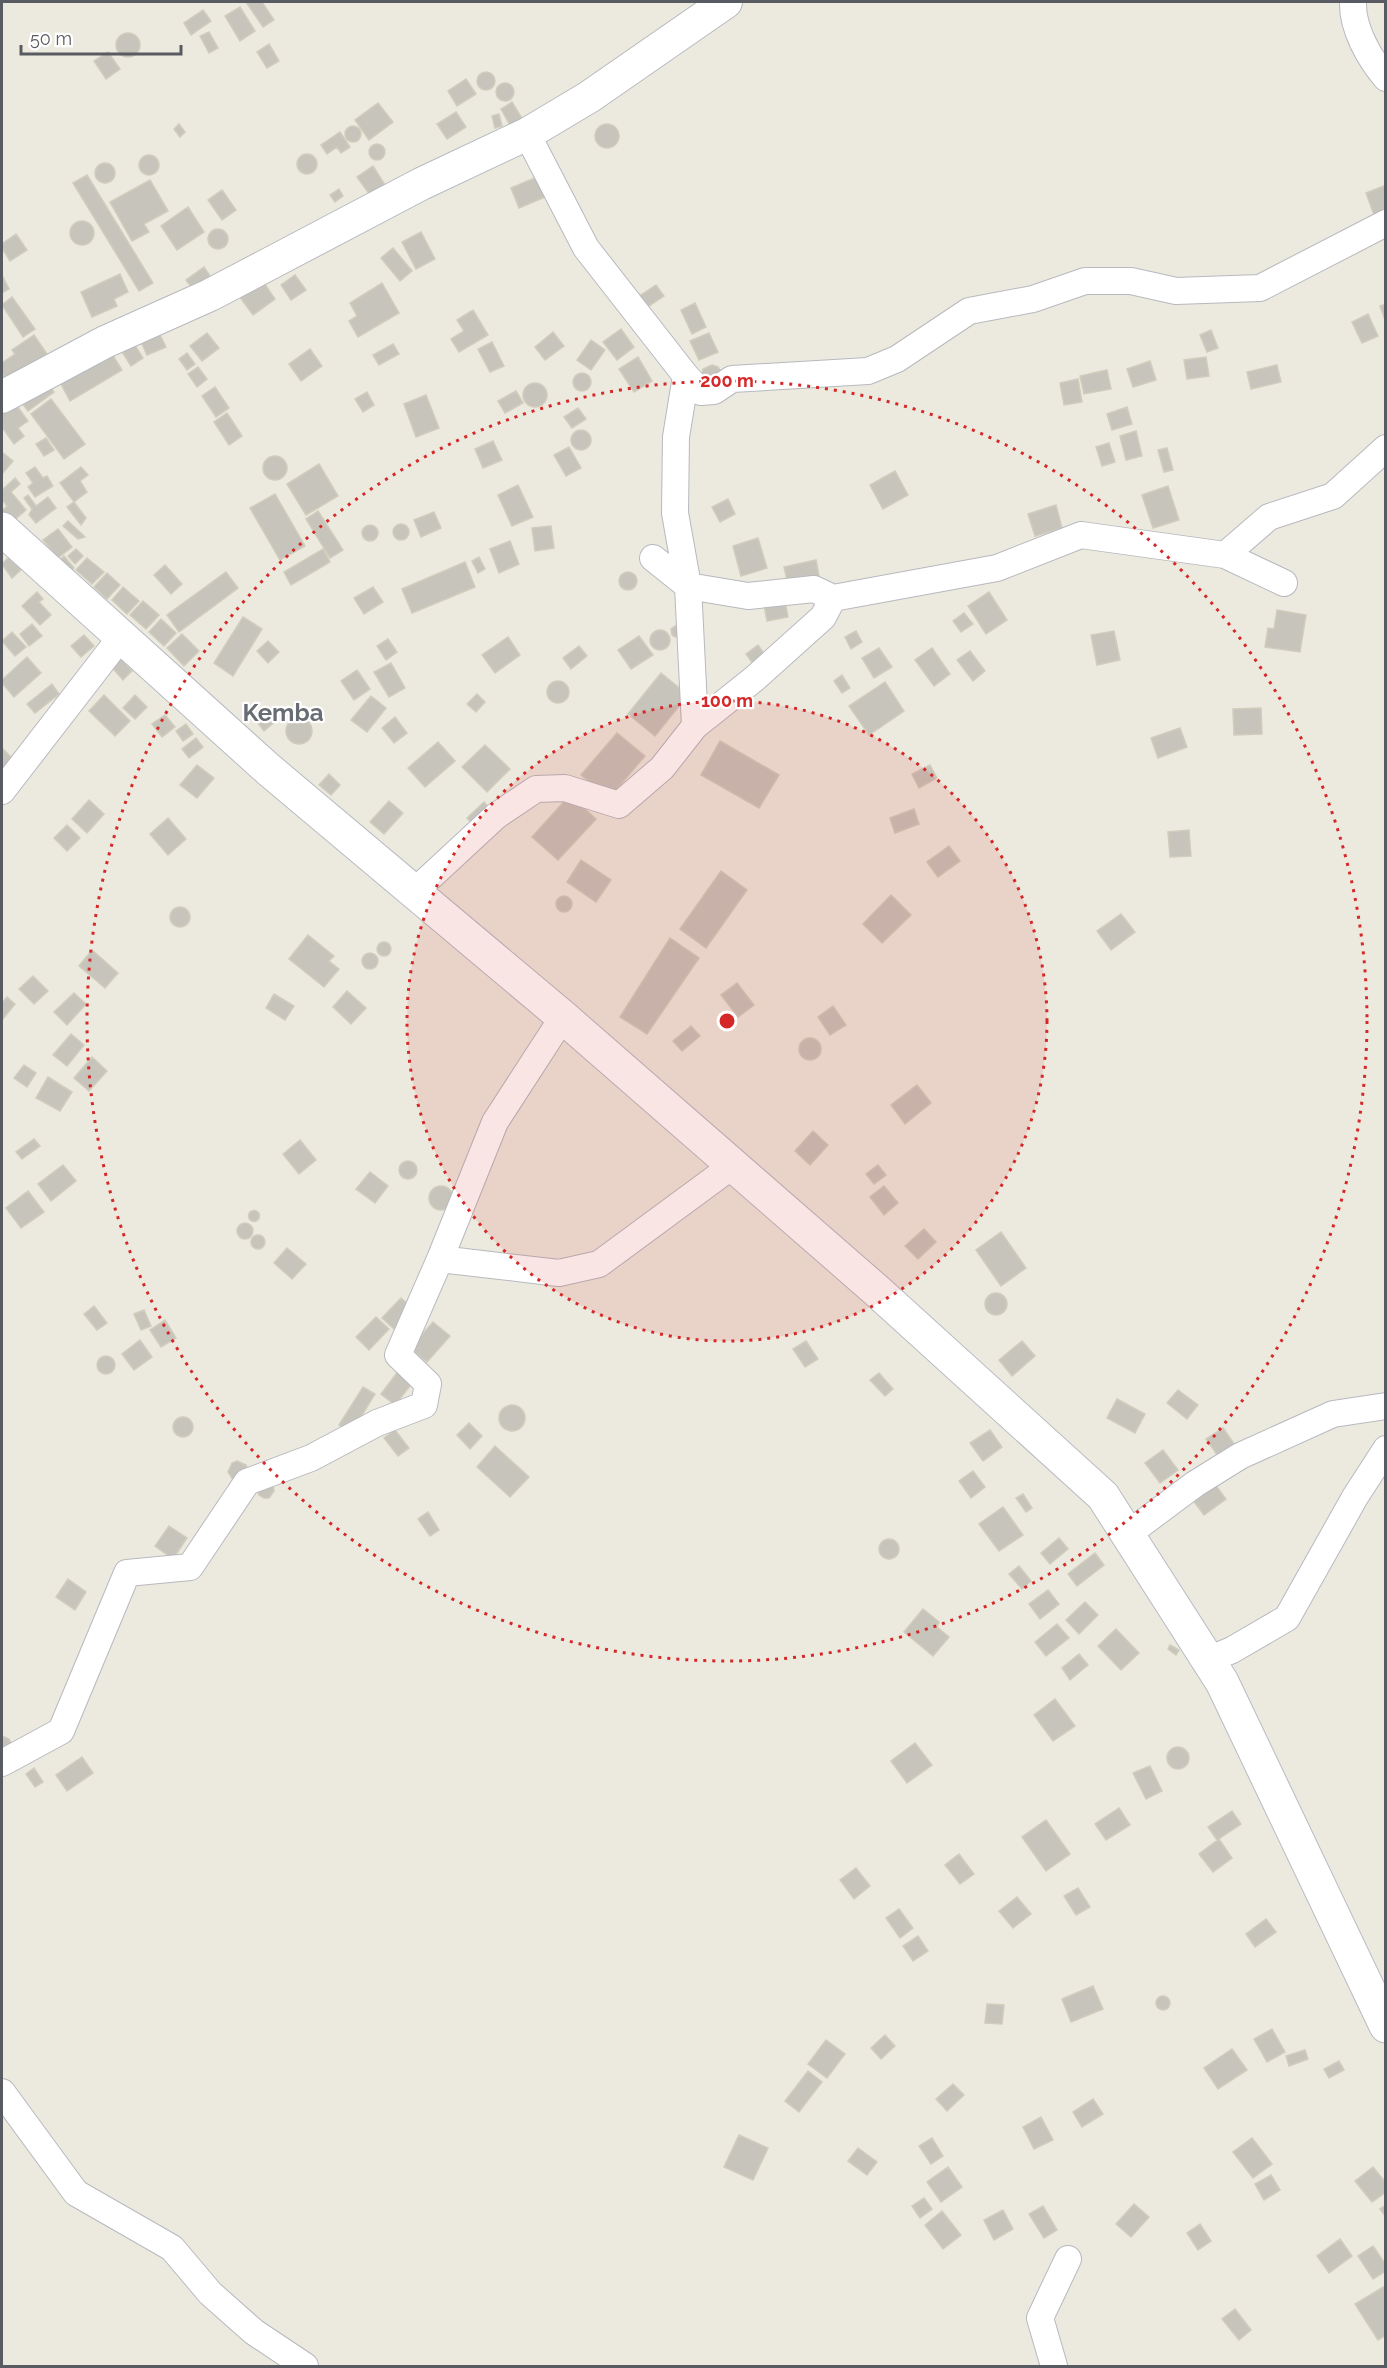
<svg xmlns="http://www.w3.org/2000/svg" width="1387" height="2368" font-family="Raleway,sans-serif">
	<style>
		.building { fill: #c7c4bb; stroke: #d1ccbc; stroke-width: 1.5 }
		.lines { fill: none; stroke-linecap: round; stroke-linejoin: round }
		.minor-casing { stroke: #b7b9bf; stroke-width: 28 }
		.tertiary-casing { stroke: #b7b9bf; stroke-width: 34 }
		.secondary-casing { stroke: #b7bbc2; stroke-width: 35 }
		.minor { stroke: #fff; stroke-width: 26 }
		.tertiary { stroke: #fff; stroke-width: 32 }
		.secondary { stroke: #fff; stroke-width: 33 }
		.ring { fill: none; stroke: #d62828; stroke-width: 3; stroke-dasharray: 3 6 }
		.labels { text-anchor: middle; stroke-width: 4.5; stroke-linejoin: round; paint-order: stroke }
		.district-label { font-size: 24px; font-weight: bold; fill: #686d73; stroke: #fff }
		.centre { fill: #d62828; stroke: #fff; stroke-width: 3 }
		.ring-label { font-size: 18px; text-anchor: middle; font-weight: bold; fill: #d62828; stroke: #fff; stroke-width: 4.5; stroke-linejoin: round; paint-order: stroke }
	</style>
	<rect width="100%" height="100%" fill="#eceade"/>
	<path class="building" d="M246,2h16l12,18 -11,7z
		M240,7l15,24 -15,10 -15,-25z
		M203,10l8,11 -20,14 -7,-12z
		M209,32l9,16 -9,5 -9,-17z
		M116 45a12 12 0 1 1 24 0a12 12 0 1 1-24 0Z
		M269,44l10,17 -12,7 -10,-16z
		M108,52l12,17 -14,10 -12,-18z
		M477 81a9 9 0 1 1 18 0a9 9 0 1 1-18 0Z
		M466,79l10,15 -19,12 -9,-15z
		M496 92a9 9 0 1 1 18 0a9 9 0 1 1-18 0Z
		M512,102l11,18 -12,7 -10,-18z
		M378,103l15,19 -24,18 -14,-20z
		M456,112l10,15 -19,12 -10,-15z
		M499,114l3,12 -7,2 -3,-12z
		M179,124l6,8 -5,5 -6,-8z
		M595 136a12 12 0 1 1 24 0a12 12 0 1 1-24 0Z
		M345 134a8 8 0 1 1 16 0a8 8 0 1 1-16 0Z
		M340,132l10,15 -9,6 -4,-6 -10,7 -6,-9z
		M369 152a8 8 0 1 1 16 0a8 8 0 1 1-16 0Z
		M297 164a10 10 0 1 1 20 0a10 10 0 1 1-20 0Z
		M139 165a10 10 0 1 1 20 0a10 10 0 1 1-20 0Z
		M95 173a10 10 0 1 1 20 0a10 10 0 1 1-20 0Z
		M373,166l12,19 -15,10 -13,-18z
		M87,175l66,108 -14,8 -66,-108z
		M537,177l8,20 -26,11 -8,-20z
		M150,180l18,31 -24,13 5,8 -17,9 -22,-39z
		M1386,185v25l-12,5 -8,-22z
		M339,189l4,7 -8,6 -5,-7z
		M222,190l14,20 -14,10 -14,-20z
		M188,207l16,25 -27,18 -16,-24z
		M70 233a12 12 0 1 1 24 0a12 12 0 1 1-24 0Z
		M208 239a10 10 0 1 1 20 0a10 10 0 1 1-20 0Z
		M421,232l14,27 -19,10 -14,-27z
		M16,234l11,16 -17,11 -8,-13v-4z
		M393,248l19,23 -12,10 -19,-23z
		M204,267l8,12 -17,13 -9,-12z
		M120,274l8,18 -14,7 3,7 -25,11 -11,-25z
		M295,275l11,15 -15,10 -10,-15z
		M3,277l6,12 -7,4v-15z
		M262,280l13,19 -22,16 -14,-19z
		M382,283l17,30 -41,24 -9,-16 8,-5 -7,-13z
		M656,285l8,11 -21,14 -8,-11z
		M12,297l23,32 -12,8 -21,-32z
		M695,303l11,24 -14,7 -11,-24z
		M1386,304v19l-6,-17z
		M473,310l15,25 -29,17 -8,-13 13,-8 -7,-11z
		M1368,314l10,22 -16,7 -10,-21z
		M621,329l13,18 -17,13 -14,-18z
		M1211,330l7,18 -11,4 -7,-17z
		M553,332l11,14 -19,14 -10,-13z
		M159,333l7,14 -19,8 -6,-13z
		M207,333l12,15 -17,13 -12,-15z
		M709,333l9,19 -19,8 -9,-19z
		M34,335l13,19 -41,26 -4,-7v-10l13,-9 -3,-4z
		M131,339l12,19 -12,8 -12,-19z
		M591,340l14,10 -14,20 -14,-10z
		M492,342l12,24 -14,6 -12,-23z
		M393,344l6,10 -20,11 -6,-10z
		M310,349l12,17 -21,15 -12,-17z
		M187,353l8,11 -8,6 -8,-11z
		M112,354l10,16 -52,31 -9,-17z
		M638,357l14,24 -18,11 -15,-23z
		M1206,357l3,19 -22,3 -3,-19z
		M1150,361l6,19 -23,7 -6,-18z
		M712,365l6,2 4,6 -18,9 -2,-6 1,-7z
		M1277,365l4,17 -30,7 -4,-17z
		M198,367l9,12 -10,8 -9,-13z
		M1107,370l4,19 -27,5 -4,-18z
		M573 382a9 9 0 1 1 18 0a9 9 0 1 1-18 0Z
		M44,379l10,13 -26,19 -10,-13z
		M1078,379l4,23 -18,3 -4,-22z
		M523 395a12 12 0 1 1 24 0a12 12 0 1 1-24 0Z
		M215,387l14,21 -13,9 -14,-21z
		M516,391l7,12 -18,10 -7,-12z
		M367,392l7,13 -11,7 -8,-13z
		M426,395l13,33 -23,9 -12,-33z
		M51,399l34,45 -21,15 -33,-45z
		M15,403l13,18 -10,7 6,8 -10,8 -12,-17v-14z
		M1127,407l5,17 -20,6 -5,-16z
		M578,408l8,11 -14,9 -8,-11z
		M227,413l15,23 -13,9 -15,-23z
		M571 440a10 10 0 1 1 20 0a10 10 0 1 1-20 0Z
		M1136,431l6,25 -16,4 -6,-24z
		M46,438l8,12 -10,6 -8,-12z
		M493,441l9,19 -19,8 -8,-19z
		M1109,443l6,19 -13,4 -6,-19z
		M569,447l12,21 -15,8 -12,-21z
		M1167,448l6,22 -9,2 -6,-22z
		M2,452l11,9 -11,13z
		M263 468a12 12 0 1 1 24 0a12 12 0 1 1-24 0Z
		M319,464l19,32 -32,19 -19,-31z
		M35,467l8,11 4,-2 6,10 -18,11 -7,-10 5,-4 -7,-10z
		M81,467l7,8 -8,6 7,11 -13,10 -14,-19z
		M895,471l13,24 -25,14 -13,-24z
		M15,478l5,6 -9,8 15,18 -14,12 -10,-11 5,-5 -5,-7v-9z
		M518,485l15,32 -21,9 -14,-31z
		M1168,486l11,34 -26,8 -11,-33z
		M275,494l30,52 -25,14 -30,-52z
		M28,495l8,11 12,-9 8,11 -20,15 -7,-8 3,-6 -8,-11z
		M728,499l7,15 -15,8 -8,-15z
		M74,502l12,16 -5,7 -14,-18z
		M1056,505l6,23 -27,8 -7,-22z
		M318,511l25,39 -13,8 -24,-39z
		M434,512l7,16 -20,9 -7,-17z
		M68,521l17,16 -7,2 -15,-13z
		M393 532a8 8 0 1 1 16 0a8 8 0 1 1-16 0Z
		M362 533a8 8 0 1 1 16 0a8 8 0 1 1-16 0Z
		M551,526l3,22 -19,3 -3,-23z
		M58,529l14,18 -14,11 -15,-18z
		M758,538l9,30 -26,8 -8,-30z
		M510,541l9,23 -20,9 -9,-24z
		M76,549l7,7 -8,8 -7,-8z
		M323,549l7,13 -39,23 -7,-13z
		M12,554l12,13 -12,11 -10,-14z
		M64,556l10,12 -8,8 -11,-11z
		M479,557l6,12 -7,4 -6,-12z
		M87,558l17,14 -12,12 -16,-14z
		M816,560l4,21 -31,7 -5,-21z
		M465,562l10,25 -63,26 -10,-24z
		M165,565l17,19 -11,10 -17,-19z
		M226,572l12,16 -59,44 -12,-17z
		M619 581a9 9 0 1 1 18 0a9 9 0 1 1-18 0Z
		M107,573l13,12 -13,14 -13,-12z
		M123,587l16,14 -12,13 -15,-14z
		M373,587l10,15 -19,12 -10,-16z
		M37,592l6,7 -4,3 12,13 -11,10 -18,-19z
		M989,592l18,28 -21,14 -18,-28z
		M784,596l4,21 -21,4 -4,-21z
		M143,601l16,14 -13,14 -16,-14z
		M1277,610l29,5 -6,37 -35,-5 3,-19 6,1z
		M964,613l9,11 -12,8 -8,-11z
		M243,617l19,12 -29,47 -19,-13z
		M161,619l15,14 -12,13 -15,-14z
		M32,624l10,12 -13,10 -9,-12z
		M678,624l1,13h-4l-3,-2 -1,-6z
		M650 640a10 10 0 1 1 20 0a10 10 0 1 1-20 0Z
		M856,631l6,11 -11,7 -6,-12z
		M1114,631l6,29 -23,5 -6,-30z
		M12,632l14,15 -11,9 -13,-15z
		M182,634l17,17 -15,15 -17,-18z
		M84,635l10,11 -13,11 -10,-11z
		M639,636l14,19 -22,14 -13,-19z
		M508,637l12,18 -25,18 -13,-18z
		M388,639l9,13 -11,8 -9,-14z
		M268,641l11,11 -11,11 -11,-12z
		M758,645l7,10 -12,9 -7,-10z
		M579,646l8,10 -16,13 -8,-11z
		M879,648l13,19 -18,11 -12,-20z
		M932,648l18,26 -16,12 -19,-26z
		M970,651l15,20 -12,10 -16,-21z
		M119,656l13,15 -9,9 -14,-16z
		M27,657l14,16 -27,24 -12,-14v-3z
		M391,663l14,25 -16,9 -15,-25z
		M357,670l13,19 -16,11 -13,-19z
		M661,673l27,22 -33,41 -27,-22z
		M842,675l8,13 -8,5 -8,-12z
		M547 692a11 11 0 1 1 22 0a11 11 0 1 1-22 0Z
		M885,682l19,29 -35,24 -20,-29z
		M52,684l7,10 -24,19 -8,-9z
		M477,694l8,8 -9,10 -9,-8z
		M104,695l26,26 -15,15 -26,-25z
		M135,695l12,12 -12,12 -12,-11z
		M371,696l15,12 -19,24 -16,-12z
		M266,708l10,13 -12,10 -10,-13z
		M1261,708l1,26 -28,1 -1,-26z
		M165,715l10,12 -13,10 -10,-13z
		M395,717l12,16 -13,10 -12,-15z
		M286 731a13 13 0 1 1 26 0a13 13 0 1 1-26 0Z
		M186,724l7,10 -10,7 -7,-10z
		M1180,728l7,19 -29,11 -7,-20z
		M617,733l28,23 -36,42 -28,-23z
		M196,738l7,9 -14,11 -7,-9z
		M720,741l59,34 -20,33 -58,-33z
		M438,742l17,19 -30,26 -17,-19z
		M485,745l25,24 -23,23 -25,-25z
		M2,748l12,12 -12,12z
		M197,765l17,13 -17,20 -17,-13z
		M930,765l7,13 -18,10 -7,-14z
		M329,774l11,11 -9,10 -12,-10z
		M570,795l26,24 -38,41 -26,-23z
		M89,800l15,14 -17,19 -15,-14z
		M389,801l14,12 -19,21 -14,-12z
		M484,802l10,11 -17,16 -10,-11z
		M914,809l5,15 -24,9 -5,-15z
		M168,818l18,21 -18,16 -18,-21z
		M67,825l13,13 -13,13 -13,-13z
		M1189,830l2,26 -21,1 -2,-25z
		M949,846l11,15 -22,16 -11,-15z
		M581,860l30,20 -15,22 -29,-20z
		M721,871l26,19 -41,58 -26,-19z
		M891,895l20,20 -29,28 -19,-19z
		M556 904a8 8 0 1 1 16 0a8 8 0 1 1-16 0Z
		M170 917a10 10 0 1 1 20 0a10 10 0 1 1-20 0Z
		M1121,914l14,18 -24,18 -14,-19z
		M308,935l26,21 -5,5 10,8 -15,18 -35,-28z
		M670,938l29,20 -52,76 -27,-17z
		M377 949a7 7 0 1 1 14 0a7 7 0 1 1-14 0Z
		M92,950l26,23 -13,15 -26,-22z
		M362 961a8 8 0 1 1 16 0a8 8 0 1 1-16 0Z
		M33,976l15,15 -14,13 -15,-15z
		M737,983l17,22 -16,12 -17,-22z
		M347,991l19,17 -15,16 -18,-17z
		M74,993l12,11 -19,21 -13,-13z
		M274,994l20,12 -9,14 -19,-12z
		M7,997l8,7 -13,16v-17z
		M833,1006l13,19 -16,10 -12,-18z
		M691,1026l9,10 -18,15 -9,-10z
		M71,1034l13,11 -17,21 -14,-11z
		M799 1049a11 11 0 1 1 22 0a11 11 0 1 1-22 0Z
		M92,1057l15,14 -18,20 -15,-13z
		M24,1065l12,8 -9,14 -13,-9z
		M48,1077l24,15 -12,19 -24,-13z
		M917,1085l14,18 -26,21 -14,-19z
		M813,1131l15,14 -18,20 -15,-14z
		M34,1139l6,7 -18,13 -6,-7z
		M300,1140l16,20 -17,14 -16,-20z
		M399 1170a9 9 0 1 1 18 0a9 9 0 1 1-18 0Z
		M63,1165l13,16 -25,20 -13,-17z
		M878,1165l8,10 -12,9 -8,-10z
		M370,1172l18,14 -13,17 -19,-14z
		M884,1186l14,17 -14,12 -14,-18z
		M429 1198a12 12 0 1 1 24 0a12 12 0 1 1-24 0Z
		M28,1191l16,21 -23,16 -15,-20z
		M248.5 1216a5.5 5.5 0 1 1 11 0a5.5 5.5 0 1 1-11 0Z
		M237 1231a8 8 0 1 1 16 0a8 8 0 1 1-16 0Z
		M924,1229l12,13 -18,17 -13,-13z
		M1001,1232l25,36 -25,18 -25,-36z
		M251 1242a7 7 0 1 1 14 0a7 7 0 1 1-14 0Z
		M287,1248l19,16 -14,15 -18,-16z
		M985 1304a11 11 0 1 1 22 0a11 11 0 1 1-22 0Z
		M401,1298l12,11 -19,20 -12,-11z
		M94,1306l13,17 -10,7 -13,-16z
		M144,1310l7,16 -10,4 -7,-16z
		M376,1317l13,12 -20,21 -13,-13z
		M165,1320l11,18 -15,9 -11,-17z
		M433,1322l17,14 -23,26 -17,-14z
		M140,1340l12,17 -18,13 -12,-16z
		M806,1341l12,18 -13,8 -12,-18z
		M1022,1341l13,15 -23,20 -13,-16z
		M97 1365a9 9 0 1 1 18 0a9 9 0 1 1-18 0Z
		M399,1370l15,11 -19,24 -14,-11z
		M879,1373l14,16 -8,7 -15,-16z
		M363,1387l12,7 -24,39 -12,-8z
		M1178,1390l20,15 -11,14 -20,-16z
		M1117,1399l28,15 -10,19 -28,-15z
		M499 1418a13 13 0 1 1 26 0a13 13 0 1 1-26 0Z
		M173 1427a10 10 0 1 1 20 0a10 10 0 1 1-20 0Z
		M469,1423l13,13 -12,13 -13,-14z
		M1223,1428l14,20 -17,11 -14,-20z
		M395,1430l14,18 -11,8 -14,-18z
		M990,1430l12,17 -19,14 -13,-18z
		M495,1446l34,31 -19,20 -33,-30z
		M1163,1450l15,20 -18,13 -15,-20z
		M237,1461l9,4 2,5 -15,10 -5,-8 4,-9z
		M973,1471l12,16 -14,11 -12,-17z
		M1214,1483l12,16 -22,16 -12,-16z
		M273,1485l1,6 -5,7h-5l-5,-3 -2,-5z
		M1023,1494l9,14 -6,4 -10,-14z
		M1003,1507l20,28 -24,16 -20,-27z
		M428,1512l11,18 -9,6 -12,-17z
		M169,1526l18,12 -14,21 -18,-13z
		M1059,1538l9,11 -18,15 -9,-11z
		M879 1549a10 10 0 1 1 20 0a10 10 0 1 1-20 0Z
		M1095,1553l9,12 -27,21 -9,-12z
		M1019,1566l12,15 -9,8 -13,-15z
		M68,1579l18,13 -11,18 -19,-13z
		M1048,1590l11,14 -19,15 -11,-15z
		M1085,1602l13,13 -19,19 -13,-14z
		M923,1609l16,13 -2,5 12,10 -16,19 -29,-24z
		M1057,1624l12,14 -23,18 -11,-14z
		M1116,1629l23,24 -18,17 -23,-24z
		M1170,1645l9,5 -3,5 -8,-6z
		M1079,1654l9,11 -18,15 -8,-12z
		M1055,1699l20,27 -22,15 -19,-26z
		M2,1736l7,3 2,4 -1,5 -8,5z
		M915,1743l17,22 -25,18 -16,-22z
		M1167 1758a11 11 0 1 1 22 0a11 11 0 1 1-22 0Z
		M82,1757l11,16 -26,18 -11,-16z
		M1150,1766l12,25 -16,8 -13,-26z
		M34,1768l9,14 -8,5 -9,-13z
		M1119,1808l11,17 -24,15 -11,-16z
		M1232,1811l9,13 -24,16 -9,-13z
		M1046,1820l24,34 -24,17 -24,-34z
		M1219,1839l13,19 -19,14 -14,-18z
		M959,1854l15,20 -14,10 -15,-19z
		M856,1868l14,18 -16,13 -14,-19z
		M1078,1888l12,19 -14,8 -12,-19z
		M1017,1897l14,17 -18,14 -14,-17z
		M899,1909l14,19 -13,10 -14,-20z
		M1266,1919l10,13 -21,15 -9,-13z
		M918,1936l10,15 -15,10 -10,-15z
		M1093,1986l10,23 -32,13 -9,-23z
		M1156 2003a7 7 0 1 1 14 0a7 7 0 1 1-14 0Z
		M987,2004l17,1 -2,19 -17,-1z
		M1272,2029l13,23 -18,10 -13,-23z
		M885,2035l10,11 -14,13 -10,-11z
		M826,2040l19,14 -18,24 -19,-14z
		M1232,2049l15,21 -29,19 -14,-21z
		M1305,2050l3,9 -19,7 -3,-10z
		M1339,2061l5,9 -15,8 -5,-9z
		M808,2071l14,11 -23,30 -14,-11z
		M953,2084l11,11 -17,16 -11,-12z
		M1093,2099l10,15 -21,13 -9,-15z
		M1041,2117l12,23 -19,9 -11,-22z
		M739,2135l29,13 -15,32 -29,-13z
		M932,2138l11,18 -12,8 -12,-18z
		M1252,2138l20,26 -19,14 -20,-26z
		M858,2148l19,14 -10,13 -19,-14z
		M948,2167l14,20 -21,15 -14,-20z
		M1373,2167l13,16v9l-14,10 -17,-21z
		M1271,2175l9,15 -16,10 -9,-16z
		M924,2198l8,11 -12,9 -8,-12z
		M1134,2204l15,13 -18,20 -15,-13z
		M1386,2205v12l-6,-8z
		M1043,2206l14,24 -13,8 -15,-24z
		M1003,2210l10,19 -19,11 -10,-20z
		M942,2211l19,24 -18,14 -18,-24z
		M1200,2224l11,17 -13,9 -11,-17z
		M1340,2239l12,17 -23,17 -12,-17z
		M1373,2246l13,19v6l-13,8 -15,-23z
		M1385,2286l1,49 -8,5 -23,-36z
		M1235,2309l16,21 -12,10 -17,-21z"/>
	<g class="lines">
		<g class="minor-casing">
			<path id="minor" d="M1353,2c-1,26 16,56 33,76
				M527,134l59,114 100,128 15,16 13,-1 18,-12 136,-8 29,-12 72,-48 64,-12 52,-18h46l45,10 84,-3 126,-65
				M686,376l-10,61 -1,76 13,73 7,140
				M1225,555l44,-38 64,-21 53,-48
				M653,558l35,28 60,10 66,-7 19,9 164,-30 84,-33 144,20 59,28
				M2,791l119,-154
				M414,892l82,-76 40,-27 29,-1 54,17 43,-37 33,-42 59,-47 69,-62 10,-19
				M440,1259l119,14 40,-9 133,-98
				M1128,1534l67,-50 45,-28 93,-42 53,-8
				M1208,1660l24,-10 55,-32 68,-121 31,-48
				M2,1763l59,-32 66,-158 63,-6 57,-85 64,-24 66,-35 47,-18 4,-21 -30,-29 42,-96 55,-137 68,-105
				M2,2092l74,101 96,55 38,45 44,39 51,34
				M1054,2366l-14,-48 28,-59"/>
		</g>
		<g class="tertiary-casing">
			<path id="tertiary" d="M2,397l103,-55 105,-47 211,-111 106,-50 62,-37 137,-95"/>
		</g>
		<g class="secondary-casing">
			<path id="secondary" d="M2,529l266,240 295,248 313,273 227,206 119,186 164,344"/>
		</g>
		<use href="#minor" class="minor"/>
		<use href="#tertiary" class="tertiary"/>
		<use href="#secondary" class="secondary"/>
	</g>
	<circle cx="727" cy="1021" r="320" fill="#d62828" fill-opacity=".12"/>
	<g class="ring">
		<circle cx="727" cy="1021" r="320"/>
		<circle cx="727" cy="1021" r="640"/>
	</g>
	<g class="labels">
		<g class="district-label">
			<text x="283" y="721">Kemba</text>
		</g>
	</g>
	<circle cx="727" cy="1021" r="9" class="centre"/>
	<g class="ring-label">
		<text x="727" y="387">200 m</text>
		<text x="727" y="707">100 m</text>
	</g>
	<rect width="1387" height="2368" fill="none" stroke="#585b61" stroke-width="6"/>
	<path d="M21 45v9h160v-9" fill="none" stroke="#585b61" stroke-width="3"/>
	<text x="30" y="45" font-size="18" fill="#585b61" stroke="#ffffff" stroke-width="4.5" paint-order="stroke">50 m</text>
</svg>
